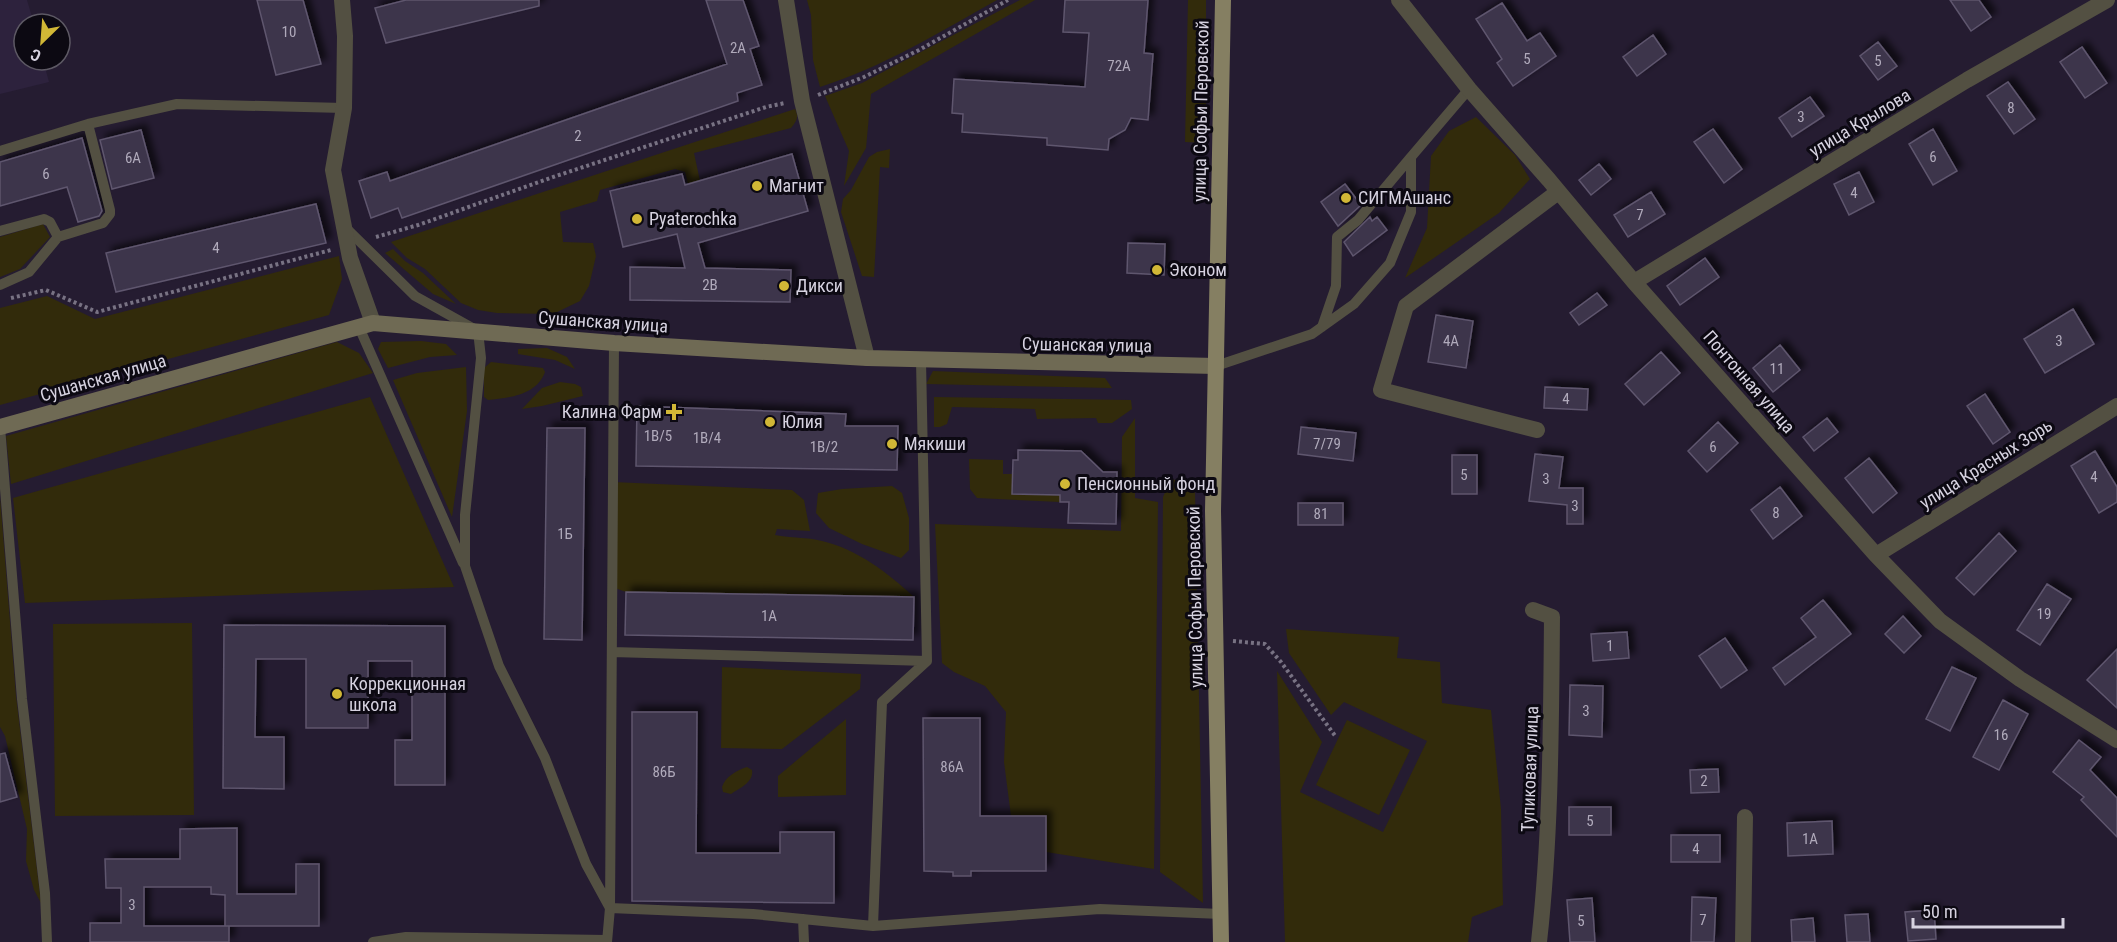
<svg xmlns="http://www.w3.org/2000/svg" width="2117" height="942" font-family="'Roboto Condensed',sans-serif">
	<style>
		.built { fill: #2d223d }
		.green { fill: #322b0b }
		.building { fill: #3c344b; stroke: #5f566e; stroke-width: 1.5; filter: url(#shadow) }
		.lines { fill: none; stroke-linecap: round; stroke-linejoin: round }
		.path { stroke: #787283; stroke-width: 4; stroke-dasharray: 3 3; stroke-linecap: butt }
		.service { stroke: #535042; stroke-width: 10 }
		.minor { stroke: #535042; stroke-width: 16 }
		.tertiary { stroke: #535042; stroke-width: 16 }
		.secondary { stroke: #6f6a54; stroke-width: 16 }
		.primary { stroke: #857f62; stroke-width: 16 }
		.poi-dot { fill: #d1b736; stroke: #0c0912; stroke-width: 2 }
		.labels { text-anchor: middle; stroke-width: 6; stroke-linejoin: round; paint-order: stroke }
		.number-label { font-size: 15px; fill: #b0aabb }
		.street-label { font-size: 18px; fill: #d6d2e0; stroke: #0c0912 }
		.poi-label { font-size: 18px; fill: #d6d2e0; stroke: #0c0912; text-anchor: start }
	</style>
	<defs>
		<filter id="shadow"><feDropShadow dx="5.5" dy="-5.5" stdDeviation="3" flood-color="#0009"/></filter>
	</defs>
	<rect width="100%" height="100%" fill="#251c31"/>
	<path class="built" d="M0,0h27l7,24h-10v36h19l6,22 -49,12z"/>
	<path class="green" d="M807,0h190c-57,32 -114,67 -177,87l-7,-27 -2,-45z
		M1020,0h15l-164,94 -5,54 -22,38 5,-35 -24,-55 37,-13z
		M1188,0h18v143l-21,-1z
		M795,109c4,8 2,12 -4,19l-97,25 9,42 -11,4 -7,-27 -10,-3 -75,21 -3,11 -37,11 3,30 30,1 3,13 -7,30 -9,15 -27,13 -56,-1 -19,-3 -17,-7 -36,-34 -18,-11 -16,-16z
		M1476,117l39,38 15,24 -31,34 -94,65 22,-50 4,-72 18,-25z
		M890,149l-1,19 -9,-1 -6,110 -12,-1 -21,-64 2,-13 8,-9 18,-33 8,-5z
		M43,224l7,13 -30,32 -20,8v-40z
		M393,249l12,12 18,12 33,31 -23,-10 -48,-41z
		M339,256l3,23 -13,36 -329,90v-97l47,-12 48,23z
		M421,341l25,3 11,11 -27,2 -42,11 -10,-19 3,-7z
		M337,342l22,11 14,20 -362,111 -5,-48z
		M547,348l20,9 8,12 -20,-9 -37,-6v-5z
		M491,362l52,6 2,4c-8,23 -36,26 -57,28l-4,-3v-29z
		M466,367l1,44 -15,106 -59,-137 24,-7z
		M933,371l172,7 7,10 -186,-4z
		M560,382l15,2 6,3 2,9 -41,10 -20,3 20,-21z
		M370,397l84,190 -429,16 -12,-105z
		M934,397l197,3 1,9 -20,14h-14l-2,-5 -59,1 -2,-10 -83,-2 -5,17 -7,3h-6z
		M1135,418v80l23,4 -4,367 -108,-17v-36h-35l-7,-54 2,-50 -21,-26 -31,-14 -12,-9 -7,-139 186,7 1,-94z
		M969,459l34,1v14h10l47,21v7l-83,-4 -7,-9z
		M1171,479l14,3 10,8 8,413 -43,-31 3,-375z
		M613,482l179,8 12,10 6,31 -33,-2 -2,6c16,3 32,2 47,6 35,8 66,32 92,56l-288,-5 -14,-5z
		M892,486l10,7 7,25v32l-8,8 -39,-14 -33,-16 -13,-15 2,-20 24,-4z
		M0,497l16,199 25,207 -7,-13 -8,-29 1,-32 -22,-93 -5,-9z
		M192,623l2,192 -139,1 -2,-192z
		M1286,629l113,8 -2,21 43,4 2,41 49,7 10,99 2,96 -31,12 -4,25h-183l-8,-271 45,71 -22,50 83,40 44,-91 -83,-39 -13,13 -42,-62z
		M722,667l139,7 -1,15 -78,60 -61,-1z
		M846,719v76l-68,2v-21z
		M1347,720l63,30 -31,65 -63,-30z
		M747,767l5,3c2,12 -12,18 -21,24l-8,-2 -1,-5c3,-10 15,-17 25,-20z"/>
	<path class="building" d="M257,0h46l18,64 -45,11z
		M406,0h133v6l-153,37 -11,-35z
		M706,0h37l16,46 -9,3 12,36 -25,8 1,8 -336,117 -4,-10 -27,10 -12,-37 28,-9 3,9 337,-117z
		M1065,0h83l-4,53 9,1 -5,66 -17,-2 -6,12 -16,9 -1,11 -61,-5v-7l-85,-6 1,-18 -11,-1 2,-34 131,8 4,-54 -26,-1z
		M1950,0h29l12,17 -20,14z
		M1502,3l25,38 13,-8 16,23 -43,30 -16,-23 5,-4 -26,-40z
		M1653,35l13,19 -29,22 -14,-19z
		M1878,42l19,24 -19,14 -18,-24z
		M2082,47l25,36 -22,15 -25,-36z
		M2008,82l27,37 -21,15 -27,-38z
		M1810,97l14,19 -32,21 -13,-19z
		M1713,129l29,40 -18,14 -30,-41z
		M1933,129l24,42 -24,14 -24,-41z
		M141,130l13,48 -42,11 -12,-49z
		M82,138l20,73 -3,5 -21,6 -11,-35 -67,19v-44z
		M792,154l16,57 -110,32 7,25 86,2 -1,32 -160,-2v-33l55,1 -8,-34 -54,13 -13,-56 72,-17 3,11z
		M1599,164l12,15 -20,16 -12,-15z
		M1859,172l15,30 -25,13 -15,-31z
		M1345,184l16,21 -23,21 -17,-24z
		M1651,192l14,22 -37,23 -14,-22z
		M316,204l10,39 -210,49 -10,-39z
		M1370,217l2,4 5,-4 10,13 -34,26 -9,-14z
		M1128,243l37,1 -1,31 -37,-2z
		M1705,258l14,19 -39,28 -13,-19z
		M1597,293l10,12 -28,20 -9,-12z
		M2073,309l21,35 -49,29 -21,-34z
		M1436,315l37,6 -7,47 -38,-6z
		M1780,345l20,25 -27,22 -20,-24z
		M1661,352l19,21 -36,32 -19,-21z
		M1545,387l43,2 -1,21 -43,-2z
		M1985,394l25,38 -17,12 -26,-38z
		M637,406l209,8 -1,12h53l-1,44 -261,-4z
		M1827,418l11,14 -24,19 -11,-14z
		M1718,422l20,21 -31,29 -19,-21z
		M1301,427l55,6 -3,28 -55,-7z
		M547,428h38l-3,212 -38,-1z
		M1018,450l63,1 22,21h14l-1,52 -48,-1 1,-21h-9v-7l-48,-1 1,-34h5z
		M2095,451l22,36v15l-18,11 -28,-47z
		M1535,454l28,3 -4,31h24v36h-16v-19l-38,-4z
		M1452,455h25v39h-25z
		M1869,458l28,35 -24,20 -28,-35z
		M1780,487l22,29 -29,23 -22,-29z
		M1298,503h45v22h-45z
		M1999,533l17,18 -42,44 -18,-17z
		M2047,584l24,15 -31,46 -23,-15z
		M626,592l288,5 -1,43 -288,-5z
		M1823,600l28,34 -66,51 -12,-17 43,-31 -15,-19z
		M1903,616l18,20 -17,17 -19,-19z
		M224,625l221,1v159h-50v-45h17v-79h-44v67h-62v-69h-50l-1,78h29v52l-61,-1z
		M1627,632l2,26 -36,3 -2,-27z
		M1725,638l22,32 -26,18 -22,-32z
		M2117,649v59l-30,-28z
		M1952,667l24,11 -26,53 -24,-12z
		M1570,685l33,1 -1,51 -33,-2z
		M2003,700l25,14 -29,56 -26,-13z
		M632,712h65l-1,141h84v-21h54v71l-202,-2z
		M923,718h57v98h66v55h-75v5h-18v-4l-29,-1z
		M2079,740l22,17 -11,13 27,28v39l-36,-37 3,-3 -31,-25z
		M5,753l12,44 -17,5v-48z
		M1718,769l1,23 -28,1 -1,-23z
		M1569,807h42v28h-42z
		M1832,821l1,33 -45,2 -1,-33z
		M237,828v66h59v-30h23v62h-94v-31l-14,-1v-7h-67v39h85v16h-139v-19h31v-35h-15l-1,-29h75v-30z
		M1671,835h49v27h-49z
		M1692,897l24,1 -2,44h-23z
		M1592,898l3,44h-25l-3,-42z
		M1934,910l2,29 -28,2 -3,-29z
		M1868,914l2,28h-23l-2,-27z
		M1813,918l2,24h-23l-1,-22z"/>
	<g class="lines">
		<path class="path" d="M818,95l46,-18 55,-27 89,-50
			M376,237l42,-12 138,-49 210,-69 19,-4
			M11,298l35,-8 51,22 234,-62
			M1233,641l32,3 16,18 55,75"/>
		<path class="service" d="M0,151l88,-27
			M345,227l70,69 63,35 3,27 -16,157v51l34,100 46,92 41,106 24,44 143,6 120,12 227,-17 121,5
			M0,231l44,-12 6,3 8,15 45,-14 7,-9v-4l-22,-86 89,-20 167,4
			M0,285l29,-13 29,-35
			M359,327l104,236
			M1322,327l14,-41 1,-49 21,-17 53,-63
			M1216,366l96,-32 42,-30 36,-41 21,-51v-55l58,-68
			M0,427l22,272 23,194 2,49
			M612,652l315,9
			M803,919l1,23
			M873,926l9,-224 45,-41 -6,-301
			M373,942l33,-5 200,3
			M607,942l3,-34 4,-565"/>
		<path class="minor" d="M1399,0l70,89 80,91 85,102 242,273 64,66 80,58 97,61
			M1634,282l333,-202 140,-80
			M1537,430l-156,-40 25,-84 152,-114
			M1876,555l241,-149
			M1533,610l19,7c-1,108 -1,217 -13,325
			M1743,942l2,-125"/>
		<path class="tertiary" d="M342,0l3,36 -1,72 -11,62 17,88 23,65
			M786,0l16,101 65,257"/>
		<path class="secondary" d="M0,427l373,-104 241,20 253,15 349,8"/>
		<path class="primary" d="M1221,942l-8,-431 10,-511"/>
	</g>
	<g class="poi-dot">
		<circle cx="757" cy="186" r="6"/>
		<circle cx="1346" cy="198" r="6"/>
		<circle cx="637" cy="219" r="6"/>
		<circle cx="1157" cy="270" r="6"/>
		<circle cx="784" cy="286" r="6"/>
		<path d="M671 403h6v6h6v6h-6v6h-6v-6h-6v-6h6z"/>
		<circle cx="770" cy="422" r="6"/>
		<circle cx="892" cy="444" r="6"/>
		<circle cx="1065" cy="484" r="6"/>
		<circle cx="337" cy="694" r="6"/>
	</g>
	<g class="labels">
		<g class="number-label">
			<text x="289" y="37">10</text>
			<text x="738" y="53">2А</text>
			<text x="1527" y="64">5</text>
			<text x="1878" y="66">5</text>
			<text x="1119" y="71">72А</text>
			<text x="2011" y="113">8</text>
			<text x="1801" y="122">3</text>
			<text x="578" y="141">2</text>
			<text x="1933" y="162">6</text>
			<text x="133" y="163">6А</text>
			<text x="46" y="179">6</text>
			<text x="1854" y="198">4</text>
			<text x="1640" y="220">7</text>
			<text x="216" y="253">4</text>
			<text x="710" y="290">2В</text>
			<text x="1451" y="346">4А</text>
			<text x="2059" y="346">3</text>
			<text x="1777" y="374">11</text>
			<text x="1566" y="404">4</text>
			<text x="658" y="441">1В/5</text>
			<text x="707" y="443">1В/4</text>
			<text x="1327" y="449">7/79</text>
			<text x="824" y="452">1В/2</text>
			<text x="1713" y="452">6</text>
			<text x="1464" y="480">5</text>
			<text x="2094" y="482">4</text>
			<text x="1546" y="484">3</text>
			<text x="1575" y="511">3</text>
			<text x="1776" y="518">8</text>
			<text x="1321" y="519">81</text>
			<text x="565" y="539">1Б</text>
			<text x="2044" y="619">19</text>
			<text x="769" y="621">1А</text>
			<text x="1610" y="651">1</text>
			<text x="1586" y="716">3</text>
			<text x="2001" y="740">16</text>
			<text x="952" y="772">86А</text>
			<text x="664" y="777">86Б</text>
			<text x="1704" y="786">2</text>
			<text x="1590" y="826">5</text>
			<text x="1810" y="844">1А</text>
			<text x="1696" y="854">4</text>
			<text x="132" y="910">3</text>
			<text x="1703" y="925">7</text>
			<text x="1581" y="926">5</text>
		</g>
		<g class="street-label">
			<text transform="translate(1201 111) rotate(-89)" y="6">улица Софьи Перовской</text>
			<text transform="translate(1860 123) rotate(-31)" y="6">улица Крылова</text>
			<text transform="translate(603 322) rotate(4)" y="6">Сушанская улица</text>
			<text transform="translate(1087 345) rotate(1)" y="6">Сушанская улица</text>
			<text transform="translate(103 378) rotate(-16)" y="6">Сушанская улица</text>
			<text transform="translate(1749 382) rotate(49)" y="6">Понтонная улица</text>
			<text transform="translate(1986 464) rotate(-32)" y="6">улица Красных Зорь</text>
			<text transform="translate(1195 597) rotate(-91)" y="6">улица Софьи Перовской</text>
			<text transform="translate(1530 769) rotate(-88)" y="6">Тупиковая улица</text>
		</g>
		<g class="poi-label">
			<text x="769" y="192">Магнит</text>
			<text x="1358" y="204">СИГМАшанс</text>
			<text x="649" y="225">Pyaterochka</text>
			<text x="1169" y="276">Эконом</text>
			<text x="796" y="292">Дикси</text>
			<text x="662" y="418" text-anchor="end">Калина Фарм</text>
			<text x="782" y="428">Юлия</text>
			<text x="904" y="450">Мякиши</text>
			<text x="1077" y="490">Пенсионный фонд</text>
			<text x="349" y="690">Коррекционная<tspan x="349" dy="21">школа</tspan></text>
		</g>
	</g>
	<g transform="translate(42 42) rotate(205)"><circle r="28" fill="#0c0912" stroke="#5d5964" stroke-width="1.5"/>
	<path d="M0-4.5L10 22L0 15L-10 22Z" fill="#d1b736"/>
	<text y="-9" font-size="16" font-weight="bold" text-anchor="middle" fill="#d6d2e0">С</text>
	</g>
	<path d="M1913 918v9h150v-9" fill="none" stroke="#d6d2e0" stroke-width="3"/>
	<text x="1922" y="918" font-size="18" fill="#d6d2e0" stroke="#0c0912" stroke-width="4.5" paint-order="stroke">50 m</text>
</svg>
